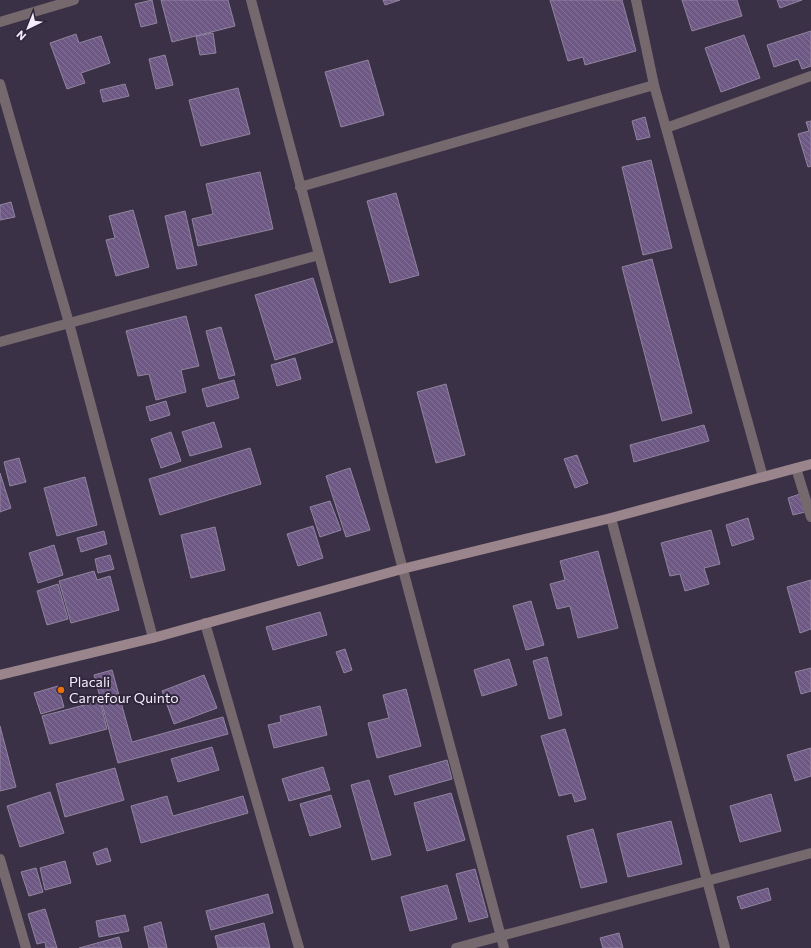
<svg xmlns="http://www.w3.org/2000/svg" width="811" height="948" font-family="Commissioner,sans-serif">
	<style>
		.building { fill: url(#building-back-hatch); stroke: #90849e }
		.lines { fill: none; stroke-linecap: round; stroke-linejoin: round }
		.street { stroke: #76696e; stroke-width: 10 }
		.secondary { stroke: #9a858c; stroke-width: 10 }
		.food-dot { fill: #e8710a; stroke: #31273d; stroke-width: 1.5 }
		.labels { text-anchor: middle; stroke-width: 4; stroke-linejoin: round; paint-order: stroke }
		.poi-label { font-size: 14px; fill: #f4eefc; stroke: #31273d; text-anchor: start }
	</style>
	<defs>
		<pattern id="building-back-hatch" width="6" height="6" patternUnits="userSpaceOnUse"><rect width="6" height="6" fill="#6e5985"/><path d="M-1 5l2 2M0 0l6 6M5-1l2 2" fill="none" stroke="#837197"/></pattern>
	</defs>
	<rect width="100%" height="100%" fill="#3b3147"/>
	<path class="building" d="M152,0l5,23 -16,4 -6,-23z
		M161,0h67l7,26 -63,16z
		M383,0h17l-15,5z
		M550,0h72l14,51 -51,14 -2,-8 -15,4z
		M682,0h55l5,16 -50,15z
		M777,0h25l-22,8z
		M811,31v35l-9,3 -4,-10 -24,8 -7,-22z
		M213,33l3,20 -16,2 -4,-19z
		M76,34l3,9 22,-7 9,27 -29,10 4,10 -18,6 -17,-46z
		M744,35l16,43 -39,14 -16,-44z
		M165,55l8,30 -17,4 -7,-30z
		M368,60l16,55 -43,12 -16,-55z
		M125,84l4,12 -26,6 -3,-12z
		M238,88l12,46 -49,12 -12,-46z
		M645,117l5,20 -13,3 -5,-19z
		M811,121v45l-3,1 -10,-33 11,-3 -3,-9z
		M651,160l21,88 -29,7 -21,-88z
		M260,172l13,57 -75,17 -6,-27 21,-5 -7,-30z
		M396,193l23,82 -29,8 -23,-82z
		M11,202l4,15 -15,3v-15z
		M133,210l16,57 -33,9 -10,-36 9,-2 -6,-22z
		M185,211l12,54 -20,4 -12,-53z
		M652,259l40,154 -30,8 -40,-154z
		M313,278l20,64 -58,18 -20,-65z
		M186,316l13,50 -18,4 5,22 -30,8 -7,-26 -11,2 -12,-45z
		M221,327l14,48 -16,4 -13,-48z
		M295,358l6,21 -24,7 -6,-21z
		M234,380l5,18 -32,9 -5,-18z
		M446,384l19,71 -29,8 -19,-71z
		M166,401l4,14 -20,6 -4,-14z
		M214,422l8,25 -32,9 -8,-24z
		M704,425l5,16 -75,21 -4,-17z
		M171,432l10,29 -20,7 -10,-29z
		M250,448l11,36 -101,31 -11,-36z
		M577,455l11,28 -13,5 -11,-29z
		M19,458l7,24 -16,4 -6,-24z
		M350,468l20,62 -24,7 -20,-61z
		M0,473l11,35 -11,4z
		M85,477l12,48 -40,11 -13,-48z
		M800,494l5,18 -12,3 -5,-17z
		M330,501l11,29 -21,7 -10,-30z
		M748,518l6,21 -22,7 -6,-21z
		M313,526l10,32 -25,8 -11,-32z
		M215,527l10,43 -34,8 -10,-43z
		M711,530l9,34 -16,4 5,16 -24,7 -5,-17 -10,2 -9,-33z
		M104,531l3,13 -26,8 -4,-14z
		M54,545l9,30 -25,8 -9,-30z
		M598,551l20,77 -40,10 -8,-32 -13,3 -7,-25 15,-4 -5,-19z
		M110,555l4,14 -16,4 -3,-14z
		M94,571l3,9 13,-4 9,34 -48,13 -12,-42z
		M811,580v49l-11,4 -13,-46z
		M58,584l10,35 -21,6 -10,-34z
		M531,601l13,44 -18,5 -13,-44z
		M320,612l7,23 -54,15 -7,-23z
		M345,649l7,21 -8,3 -8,-21z
		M547,657l15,58 -13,4 -16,-58z
		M509,659l8,26 -35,11 -8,-26z
		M811,668v23l-10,3 -6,-22z
		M112,670l20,72 91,-25 5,17 -110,29 -24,-88z
		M204,675l13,33 -43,16 -12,-33z
		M58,686l6,21 -23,7 -7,-21z
		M406,689l15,57 -44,12 -9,-35 21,-5 -6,-23z
		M100,701l7,28 -57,15 -8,-28z
		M320,706l7,29 -53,13 -6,-23 13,-3 -1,-6z
		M0,726l16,61 -16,4z
		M565,729l21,70 -11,3 -3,-9 -13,3 -18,-60z
		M212,747l7,23 -41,12 -7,-23z
		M811,748v28l-16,5 -8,-26z
		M447,760l5,19 -57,16 -6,-19z
		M323,767l7,23 -41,11 -7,-22z
		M115,768l9,32 -59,17 -9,-33z
		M369,780l22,75 -19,5 -21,-75z
		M50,792l14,41 -44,14 -13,-41z
		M451,793l14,47 -38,11 -13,-48z
		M771,794l10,37 -41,11 -10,-36z
		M331,795l10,32 -31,9 -10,-32z
		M167,796l6,20 70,-20 5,17 -107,30 -10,-37z
		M671,821l11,43 -54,13 -11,-43z
		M593,829l14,53 -26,6 -14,-52z
		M107,848l4,13 -14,4 -4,-12z
		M65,861l6,22 -26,7 -5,-22z
		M36,868l7,24 -14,4 -8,-24z
		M475,869l13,48 -19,5 -13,-48z
		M447,885l10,34 -47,12 -9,-34z
		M768,888l3,12 -30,9 -4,-12z
		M268,894l5,19 -62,17 -5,-19z
		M45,909l12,39h-11l-1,-6 -8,2 -9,-30z
		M125,915l4,16 -30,6 -3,-16z
		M161,922l6,26h-18l-5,-21z
		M264,923l6,25h-52l-3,-12z
		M619,933l4,15h-20l-3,-10z
		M119,937l3,11h-43z"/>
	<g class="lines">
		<path class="street" d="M251,0l253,948
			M636,0l18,85 109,392
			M0,22l74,-22
			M0,84l69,239 84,315
			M666,128l145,-52
			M300,187l354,-102
			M0,342l319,-87
			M796,468l15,49
			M611,518l114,430
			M205,623l94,325
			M0,859l26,89
			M456,948l355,-95"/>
		<path class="secondary" d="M0,675l153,-37 249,-69 209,-51 200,-54"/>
	</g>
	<circle class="food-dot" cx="61" cy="690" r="4"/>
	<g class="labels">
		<g class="poi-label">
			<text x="69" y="687">Placali<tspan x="69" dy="16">Carrefour Quinto</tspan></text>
		</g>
	</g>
	<g transform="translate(28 28) rotate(223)" stroke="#31273d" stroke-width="3" paint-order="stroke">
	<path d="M0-3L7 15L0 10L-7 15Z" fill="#f4eefc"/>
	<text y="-6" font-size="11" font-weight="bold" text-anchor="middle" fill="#f4eefc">N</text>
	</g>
</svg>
